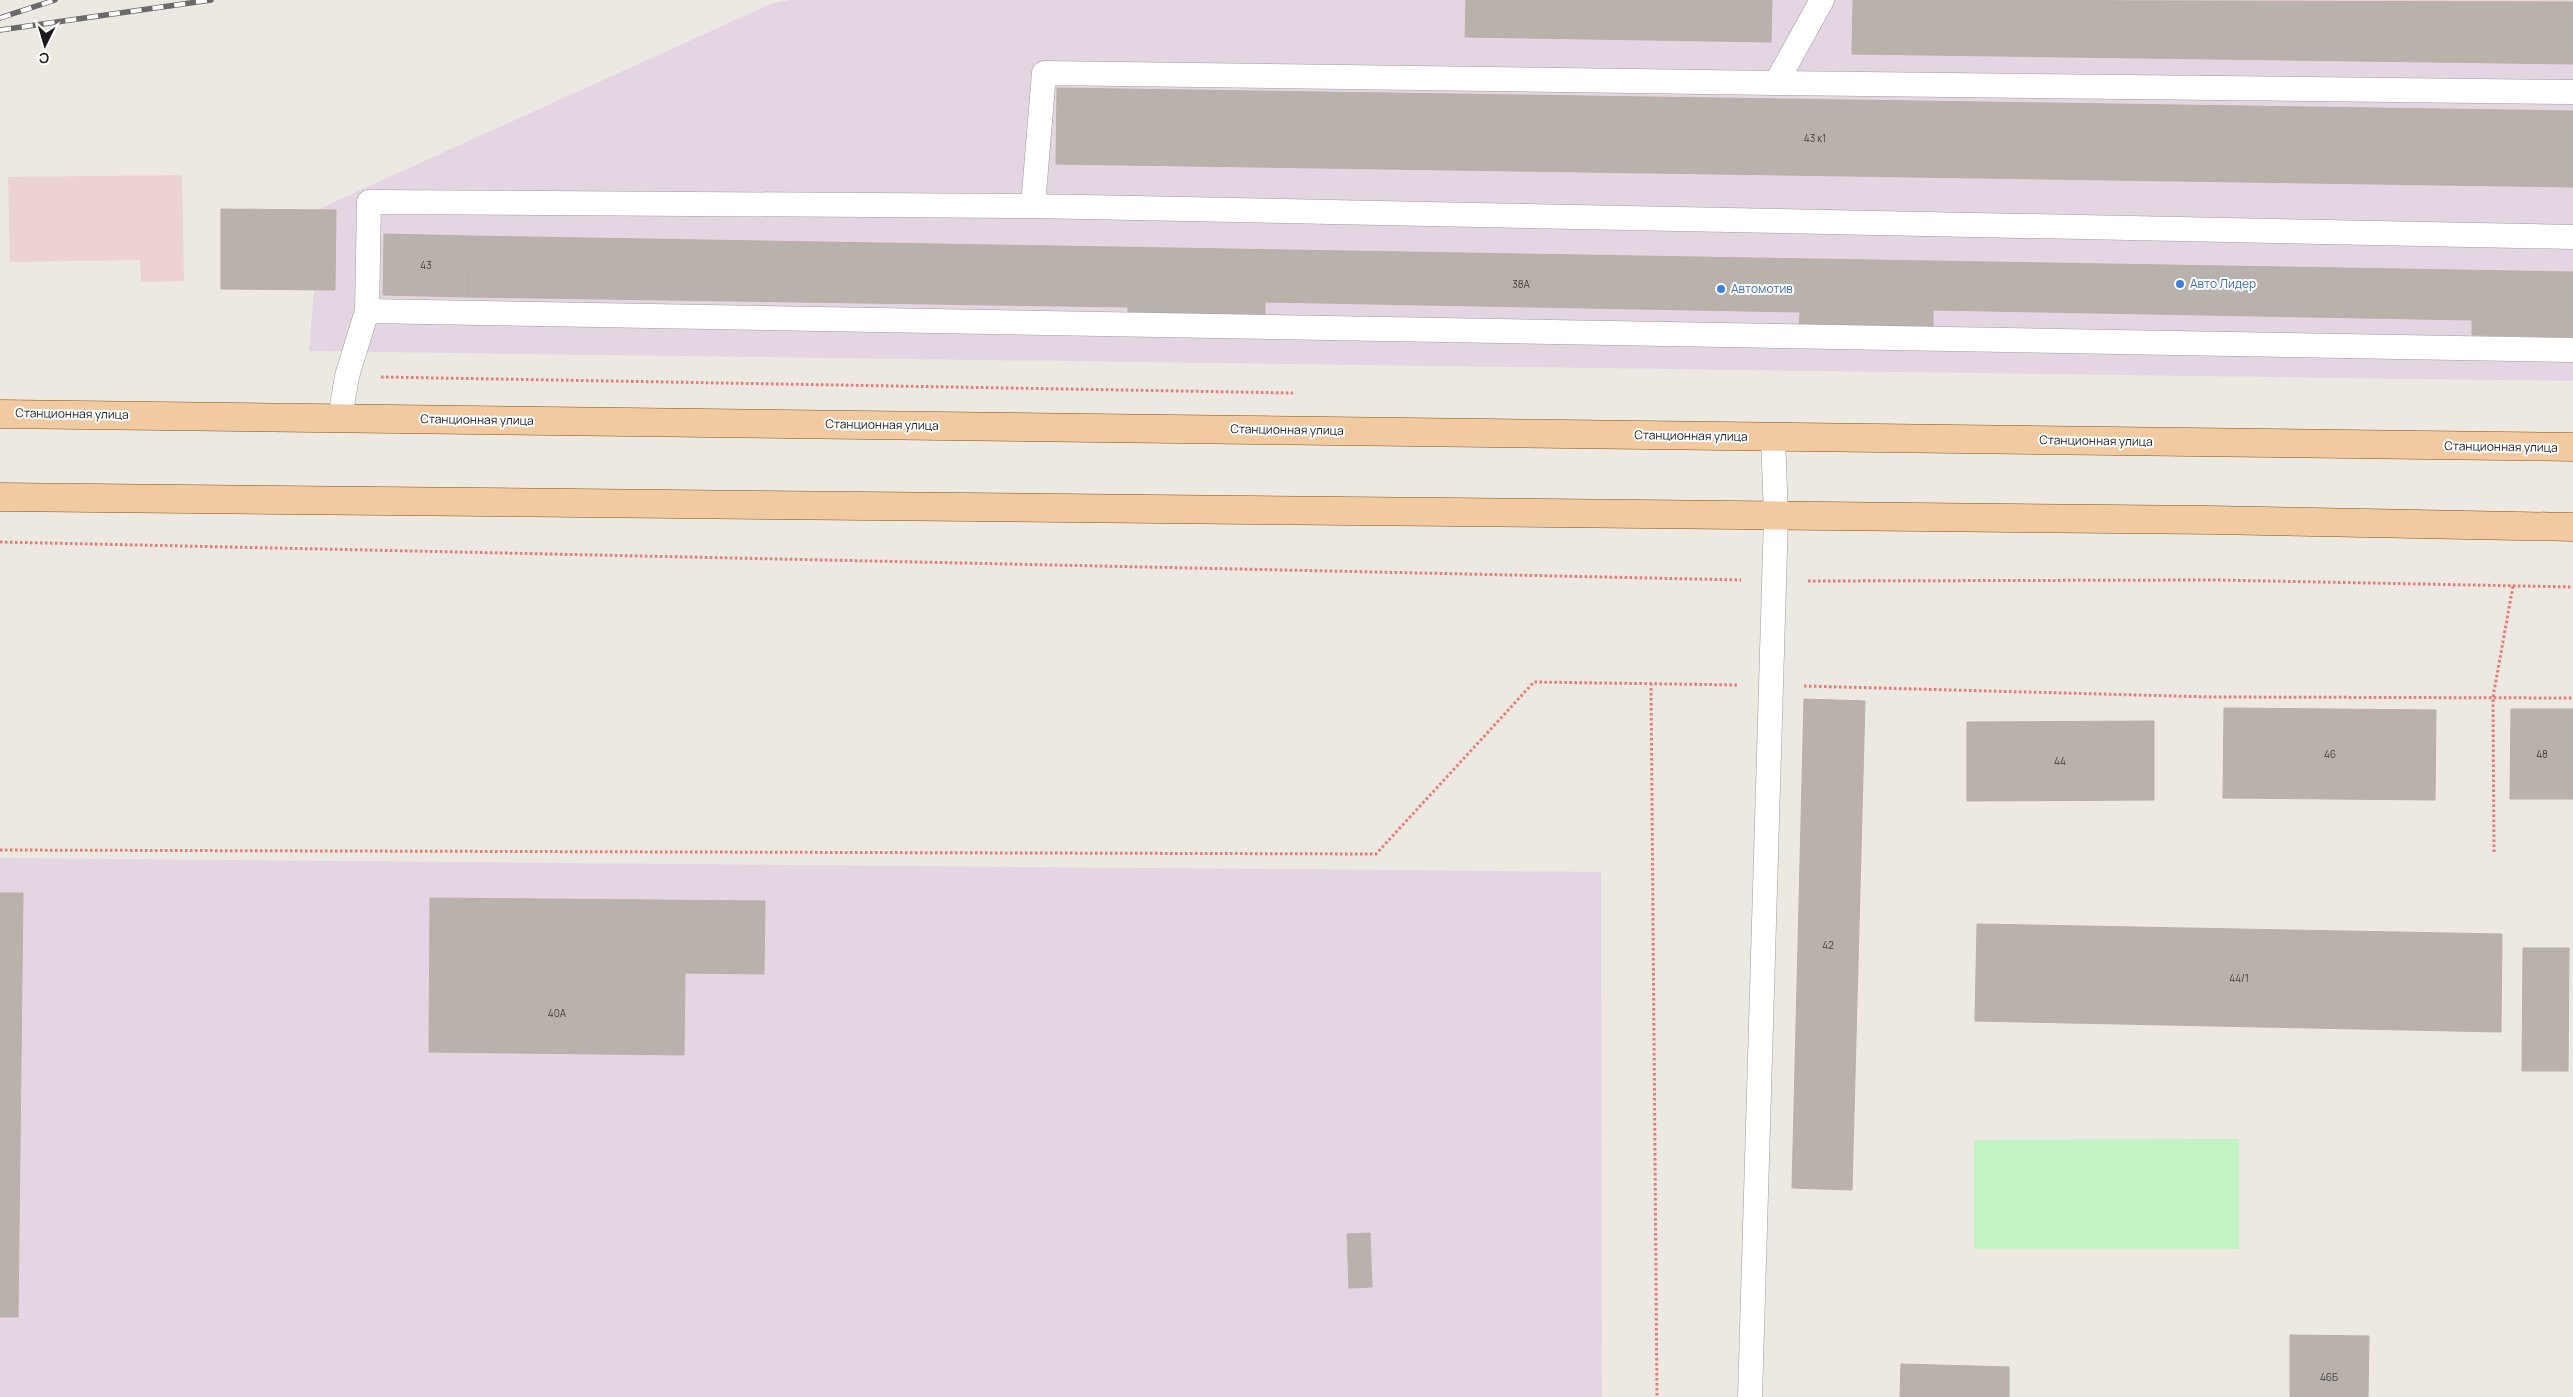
<svg xmlns="http://www.w3.org/2000/svg" width="2573" height="1397" font-family="Manrope,sans-serif">
	<style>
		.commercial { fill: #ecd2d3 }
		.industrial { fill: #e4d5e2 }
		.park { fill: #c2f3c3 }
		.building { fill: #b9b1ac; stroke: #bcaea6 }
		.lines { fill: none; stroke-linecap: round; stroke-linejoin: round }
		.lane-casing { stroke: #9d9d9d; stroke-width: 25 }
		.primary-casing { stroke: #84560f; stroke-width: 29 }
		.path { stroke: #eb7974; stroke-width: 3; stroke-dasharray: 2.5 2.5; stroke-linecap: butt }
		.lane { stroke: #fff; stroke-width: 24 }
		.primary { stroke: #f2caa1; stroke-width: 28 }
		.rail-casing { stroke: #6a6a6a; stroke-width: 5.5 }
		.rail { stroke: #fff; stroke-width: 4; stroke-dasharray: 11; stroke-linecap: butt }
		.shop-dot { fill: #3f7fe0; stroke: #fff; stroke-width: 2 }
		.labels { text-anchor: middle; stroke-width: 4; stroke-linejoin: round; paint-order: stroke }
		.number-label { font-size: 10px; fill: #434140 }
		.shop-label { font-size: 12px; fill: #366cbe; stroke: #fff; text-anchor: start }
		.street-label { font-size: 12px; fill: #1c1c1c; stroke: #fff }
	</style>
	<rect width="100%" height="100%" fill="#ece8e2"/>
	<path class="commercial" d="M182,175l2,106 -43,1 -1,-22 -130,2 -2,-85z"/>
	<path class="industrial" d="M790,0h1783v381l-2264,-30 12,-143 452,-205z
		M0,858l1601,14 1,525h-1602z"/>
	<path class="park" d="M2239,1139v110h-265v-109z"/>
	<path class="building" d="M1466,0h306l-1,42 -306,-5z
		M1853,0l720,2v62l-721,-10z
		M1057,88l1516,23v76l-1517,-23z
		M221,209l115,1 -1,80 -114,-1z
		M384,234l85,2 -1,61 -85,-2z
		M469,236l2104,36v65l-101,-2v-15l-539,-10v22l-134,-2 1,-18 -535,-10v21l-137,-3v-13l-660,-10z
		M1804,699l61,2 -13,489 -60,-2z
		M2224,708l212,2 -1,90 -212,-2z
		M2511,709h62v90h-63z
		M2154,721v79l-187,1v-79z
		M0,893h23l-5,424h-18z
		M430,898l335,3 -1,73 -79,-1 -1,82 -255,-3z
		M1977,924l525,10 -1,98 -526,-11z
		M2523,948h46l-1,123h-46z
		M1370,1233l2,54 -23,1 -2,-54z
		M2290,1335l79,1 -1,61h-78z
		M1901,1364l108,3v30h-109z"/>
	<g class="lines">
		<g class="lane-casing">
			<path id="lane" d="M1776,83l797,9
				M1033,206l1540,31
				M367,311l2206,39
				M340,418l7,-42 20,-65 2,-109 664,4 11,-133 732,10 46,-83
				M1750,1397l26,-881 -3,-79"/>
		</g>
		<g class="primary-casing">
			<path id="primary" d="M0,414l2573,33
				M0,497l2212,23 361,7"/>
		</g>
		<path class="path" d="M381,377l912,16
			M0,542l1741,38
			M1808,581l408,-1 357,7
			M1651,683l6,714
			M1804,686l407,11 362,1
			M0,850l1376,4 158,-172 204,3
			M2494,852l-1,-155 20,-111"/>
		<use href="#lane" class="lane"/>
		<use href="#primary" class="primary"/>
		<g class="rail-casing">
			<path id="rail" d="M0,18l55,-18
				M0,30l211,-30"/>
		</g>
		<use href="#rail" class="rail"/>
	</g>
	<g class="shop-dot">
		<circle cx="2180" cy="284" r="5"/>
		<circle cx="1721" cy="289" r="5"/>
	</g>
	<g class="labels">
		<g class="number-label">
			<text x="1815" y="142">43 к1</text>
			<text x="426" y="269">43</text>
			<text x="1521" y="288">38А</text>
			<text x="2330" y="758">46</text>
			<text x="2542" y="758">48</text>
			<text x="2060" y="765">44</text>
			<text x="1828" y="949">42</text>
			<text x="2239" y="982">44/1</text>
			<text x="557" y="1017">40А</text>
			<text x="2329" y="1381">46Б</text>
		</g>
		<g class="shop-label">
			<text x="2190" y="288">Авто Лидер</text>
			<text x="1731" y="293">Автомотив</text>
		</g>
		<g class="street-label">
			<text transform="translate(72 414) rotate(1)" y="4">Станционная улица</text>
			<text transform="translate(477 420) rotate(1)" y="4">Станционная улица</text>
			<text transform="translate(882 425) rotate(1)" y="4">Станционная улица</text>
			<text transform="translate(1287 430) rotate(1)" y="4">Станционная улица</text>
			<text transform="translate(1691 436) rotate(1)" y="4">Станционная улица</text>
			<text transform="translate(2096 441) rotate(1)" y="4">Станционная улица</text>
			<text transform="translate(2501 447) rotate(1)" y="4">Станционная улица</text>
		</g>
	</g>
	<g transform="translate(45 45) rotate(185)" stroke="#ffffff" stroke-width="4" paint-order="stroke">
	<path d="M0-4L9 19L0 12L-9 19Z" fill="#1c1c1c"/>
	<text y="-8" font-size="14" font-weight="bold" text-anchor="middle" fill="#1c1c1c">С</text>
	</g>
</svg>
